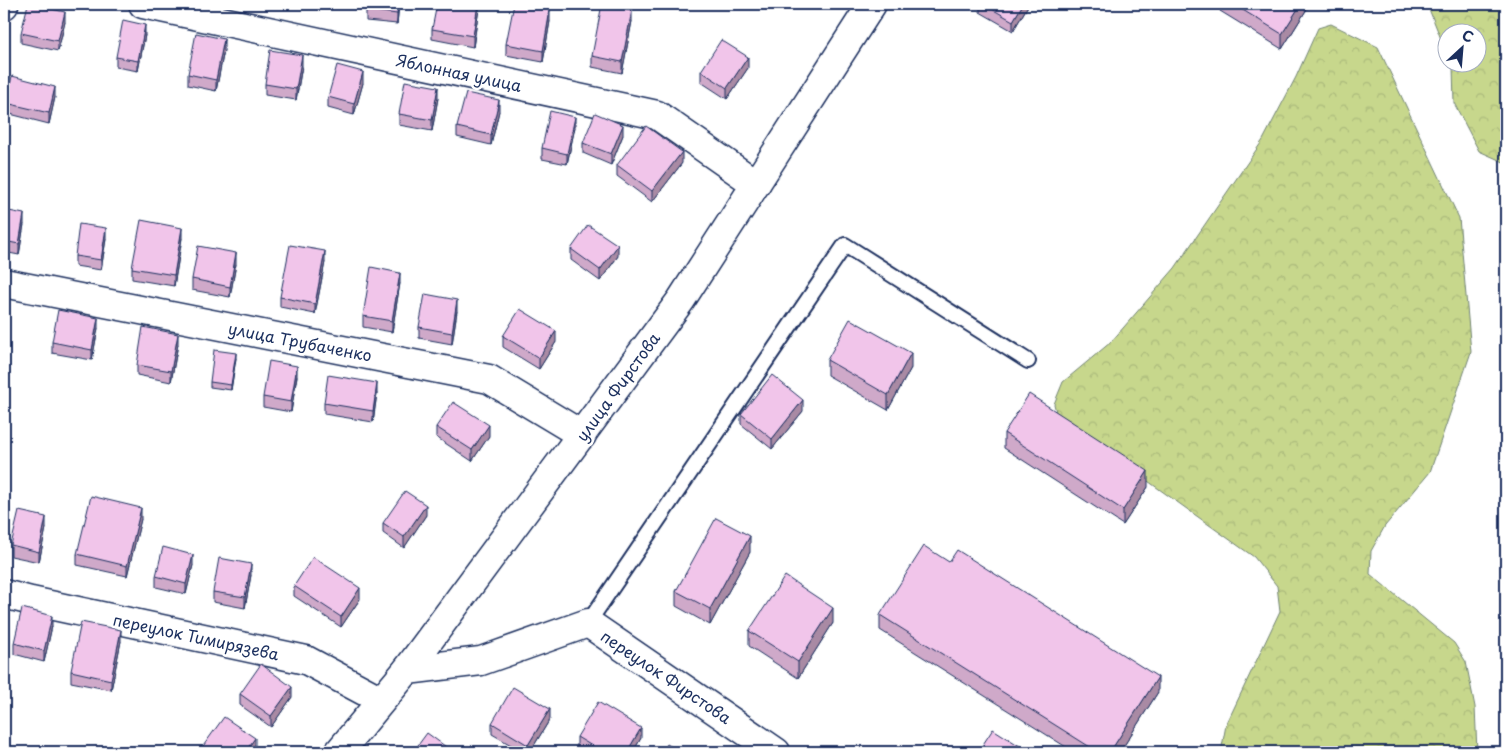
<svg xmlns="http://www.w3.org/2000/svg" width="1510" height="756" font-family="'Playpen Sans',sans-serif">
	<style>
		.forest { fill: url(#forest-crowns); stroke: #718375 }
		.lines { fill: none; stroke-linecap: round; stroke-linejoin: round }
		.lane-casing { stroke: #1b2f5e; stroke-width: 18 }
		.street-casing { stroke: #1b2f5e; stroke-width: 31 }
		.secondary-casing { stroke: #1b2f5e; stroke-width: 31 }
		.lane { stroke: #fff; stroke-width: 14 }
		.street { stroke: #fff; stroke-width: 28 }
		.secondary { stroke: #fff; stroke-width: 28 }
		.wall { fill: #cfa9c9; stroke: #1b2f5e }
		.shaded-wall { fill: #a98aa4; stroke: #1b2f5e }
		.building { fill: #f1c5ea; stroke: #1b2f5e }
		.labels { text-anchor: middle; stroke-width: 5; stroke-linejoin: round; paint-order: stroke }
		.street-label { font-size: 16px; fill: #1b2f5e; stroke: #fff }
	</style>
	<defs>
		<pattern id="forest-crowns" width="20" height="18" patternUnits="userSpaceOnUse" patternTransform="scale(1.25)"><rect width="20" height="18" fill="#c7d78c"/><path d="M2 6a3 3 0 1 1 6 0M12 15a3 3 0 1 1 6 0" fill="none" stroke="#aab97b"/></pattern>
	</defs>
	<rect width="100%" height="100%" fill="#fff"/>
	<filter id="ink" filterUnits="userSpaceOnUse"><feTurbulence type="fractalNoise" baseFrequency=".02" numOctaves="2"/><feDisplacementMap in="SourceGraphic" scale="10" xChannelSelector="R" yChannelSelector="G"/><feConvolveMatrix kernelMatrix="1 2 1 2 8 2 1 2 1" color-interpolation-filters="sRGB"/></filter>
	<g filter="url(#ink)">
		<path class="forest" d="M1427,4h79v159l-27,-12 -25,-48 -1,-36 -2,-4 27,-1v-30h-30l-1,22z
			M1331,24l47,23 81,171 12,134 -41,120 -45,54 -14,25 -1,23 84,69 12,19 9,45 2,45h-256l5,-27 54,-114 -3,-25 -23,-29 -197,-141 -3,-12 9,-22 48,-40 64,-74 88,-128 33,-63 22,-49z"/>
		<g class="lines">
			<g class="lane-casing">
				<path id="lane" d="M588,623l257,-378 183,116"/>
			</g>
			<g class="street-casing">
				<path id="street" d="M143,4l514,111 99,69
					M4,5v-1
					M4,283l485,96 93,56
					M4,594l27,7 275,59 75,40
					M407,670l74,-9 107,-38 188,129"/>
			</g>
			<g class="secondary-casing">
				<path id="secondary" d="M339,752l68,-82 274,-370 191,-296"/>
			</g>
			<use href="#lane" class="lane"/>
			<use href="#street" class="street"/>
			<use href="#secondary" class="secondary"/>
		</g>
		<path class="wall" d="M293,4h17v3z
			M366,4h33l-2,20 -31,-3z
			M479,4v5l-6,38 -41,-8v-10z
			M980,4h49l-16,27 -33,-19z
			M1220,4h90l-28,45 -62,-38z
			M550,21l-7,41 -37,-7v-11z
			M632,21l-10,52 -30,-6v-11z
			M65,22l-7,29 -37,-8v-10z
			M145,35l-7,36 -22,-4v-10z
			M224,50l-8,41 -28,-6v-11z
			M302,66l-6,34 -31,-5v-11z
			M748,68l-21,31 -26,-17v-11z
			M363,83l-9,32 -26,-7v-11z
			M55,97l-6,27 -43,-11v-10z
			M438,98l-6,33 -33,-6v-11z
			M499,111l-8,34 -34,-8v-10z
			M575,127l-8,37 -25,-5v-11z
			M623,135l-12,30 -28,-12v-10z
			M682,163l-30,39 -35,-26v-11z
			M4,210l20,14 -5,31 -15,-3z
			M182,238l-8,48 -42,-7v-11z
			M106,239l-5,31 -26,-4v-10z
			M571,249l47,7 -18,25 -29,-21z
			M325,262l-10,52 -35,-7v-10z
			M236,264l-6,33 -38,-7v-11z
			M400,283l-8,49 -29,-5v-11z
			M457,311l-5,33 -33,-6v-11z
			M98,328l-6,32 -40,-7v-11z
			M503,336l53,6 -17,27 -36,-22z
			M178,344l-7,38 -34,-7v-10z
			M236,358l-5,32 -21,-3v-5z
			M827,360l84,8 -23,42 -61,-35z
			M297,376l-6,36 -28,-5v-10z
			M377,393l-4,29 -49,-8v-11z
			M803,411l-31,38 -31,-25v-10z
			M436,427l53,9 -17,25 -36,-24z
			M1004,433l144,54 -25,38 -119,-77z
			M426,515l-22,33 -21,-15v-10z
			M141,519l-14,57 -50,-11v-11z
			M46,528l-7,34 -28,-6v-11z
			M750,552l-40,73 -34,-19v-15z
			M193,565l-7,29 -30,-7v-11z
			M251,575l-6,33 -32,-6v-10z
			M294,586l66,13 -19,28 -47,-31z
			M880,615l278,77 -38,60h-46l-194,-122z
			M833,623l-35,55 -49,-32v-15z
			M52,626l-8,36 -30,-8v-11z
			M121,641l-10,49 -40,-8v-11z
			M240,694l52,3 -21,30 -31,-22z
			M550,719l-20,33h-7l-31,-18v-11z
			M577,737l64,1 -8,14h-48l-8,-5z"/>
		<path class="shaded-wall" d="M398,4h1l-2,20v-10z
			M478,4h1v5l-6,38v-11z
			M1023,4h6l-16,27v-10z
			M1301,4h9l-28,45v-15z
			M550,10v11l-7,41v-11z
			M632,10v11l-10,52v-11z
			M65,12v10l-7,29v-10z
			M145,25v10l-7,36v-10z
			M224,39v11l-8,41v-11z
			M302,55v11l-6,34v-11z
			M748,57v11l-21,31v-11z
			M363,72v11l-9,32v-11z
			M55,87v10l-6,27v-11z
			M438,87v11l-6,33v-11z
			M499,100v11l-8,34v-10z
			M575,117v10l-8,37v-10z
			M623,125v10l-12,30v-11z
			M682,152v11l-30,39v-11z
			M24,214v10l-5,31v-11z
			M106,228v11l-5,31v-10z
			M182,228v10l-8,48v-11z
			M618,245v11l-18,25v-11z
			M325,251v11l-10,52v-10z
			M236,253v11l-6,33v-10z
			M400,273v10l-8,49v-11z
			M457,300v11l-5,33v-11z
			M98,318v10l-6,32v-10z
			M556,331v11l-17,27v-11z
			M178,334v10l-7,38v-11z
			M236,353v5l-5,32v-5z
			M911,353v15l-23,42v-15z
			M297,366v10l-6,36v-10z
			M377,383v10l-4,29v-11z
			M803,400v11l-31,38v-10z
			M489,425v11l-17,25v-11z
			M1148,471v16l-25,38v-15z
			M426,505v10l-22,33v-11z
			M141,508v11l-14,57v-10z
			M46,517v11l-7,34v-10z
			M750,536v16l-40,73v-16z
			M193,555v10l-7,29v-10z
			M251,564v11l-6,33v-11z
			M360,588v11l-19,28v-10z
			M833,608v15l-35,55v-16z
			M52,616v10l-8,36v-11z
			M121,630v11l-10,49v-10z
			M1158,677v15l-38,60h-10z
			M292,687v10l-21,30v-11z
			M550,709v10l-20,33h-2v-7z
			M641,728v10l-8,14h-6z
			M255,738v11l-3,3h-7z"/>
		<path class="building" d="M28,4l37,8 -7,29 -37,-8z
			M366,4h32l-1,10 -31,-4z
			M437,4h41l-5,32 -41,-7z
			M514,4h5l31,6 -7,41 -37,-7z
			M602,4l30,6 -10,52 -30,-6z
			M983,4h40l-10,17z
			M1233,4h68l-19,30z
			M123,20l22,5 -7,36 -22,-4z
			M196,33l28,6 -8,41 -28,-6z
			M721,40l27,17 -21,31 -26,-17z
			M270,50l32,5 -6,34 -31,-5z
			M337,65l26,7 -9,32 -26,-7z
			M12,76l43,11 -6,26 -43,-10z
			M405,81l33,6 -6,33 -33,-6z
			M466,93l33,7 -8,35 -34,-8z
			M550,111l25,6 -8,37 -25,-6z
			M595,113l28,12 -12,29 -28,-11z
			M646,126l36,26 -30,39 -35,-26z
			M4,210l20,4 -5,30 -15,-3z
			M141,220l41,8 -8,47 -42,-7z
			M79,224l27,4 -5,32 -26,-4z
			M588,225l30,20 -18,25 -29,-21z
			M290,245l35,6 -10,53 -35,-7z
			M198,246l38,7 -6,34 -38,-8z
			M371,267l29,6 -8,48 -29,-5z
			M425,294l32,6 -5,33 -33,-6z
			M520,309l36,22 -17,27 -36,-22z
			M58,310l40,8 -6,32 -40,-8z
			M850,319l61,34 -23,42 -61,-35z
			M143,327l35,7 -7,37 -34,-6z
			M214,350l22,3 -5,32 -21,-3z
			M269,361l28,5 -6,36 -28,-5z
			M328,375l49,8 -4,28 -49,-8z
			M772,375l31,25 -31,39 -31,-25z
			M1029,394l119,77 -25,39 -119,-77z
			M453,402l36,23 -17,25 -36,-23z
			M405,491l21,14 -22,32 -21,-14z
			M91,496l50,12 -14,58 -50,-12z
			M19,511l27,6 -7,35 -28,-7z
			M716,518l34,18 -40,73 -34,-18z
			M924,546l25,16 8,-12 201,127 -48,75h-12l-218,-137z
			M163,547l30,8 -7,29 -30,-8z
			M313,557l47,31 -19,29 -47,-31z
			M219,558l32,6 -6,33 -32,-5z
			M785,576l48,32 -35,54 -49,-31z
			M22,608l30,8 -8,35 -30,-8z
			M81,622l40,8 -10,50 -40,-9z
			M261,664l31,23 -21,29 -31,-22z
			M513,687l37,22 -22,36 -36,-22z
			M598,702l43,26 -14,24h-25l-25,-15z
			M224,717l31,21 -10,14h-40l-4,-3z
			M993,729l33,21 -1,2h-47z
			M427,733l26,19h-40z
			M667,744l13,8h-17z"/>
	</g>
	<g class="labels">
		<g class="street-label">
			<text transform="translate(459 73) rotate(12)" y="6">Яблонная улица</text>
			<text transform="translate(300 342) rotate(11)" y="6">улица Трубаченко</text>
			<text transform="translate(618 387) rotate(-54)" y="6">улица Фирстова</text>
			<text transform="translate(196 637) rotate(12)" y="6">переулок Тимирязева</text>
			<text transform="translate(666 677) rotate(34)" y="6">переулок Фирстова</text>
		</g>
	</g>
	<rect width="1510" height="756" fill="none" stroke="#fff" stroke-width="20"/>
	<rect x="10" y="10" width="1490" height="736" fill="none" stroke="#1b2f5e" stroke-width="2" filter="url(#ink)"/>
	<g transform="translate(1462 48) rotate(26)"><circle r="24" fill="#ffffff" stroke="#a4acbf"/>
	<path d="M0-4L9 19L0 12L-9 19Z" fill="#1b2f5e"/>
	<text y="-8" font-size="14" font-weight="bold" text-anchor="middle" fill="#1b2f5e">С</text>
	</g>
</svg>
